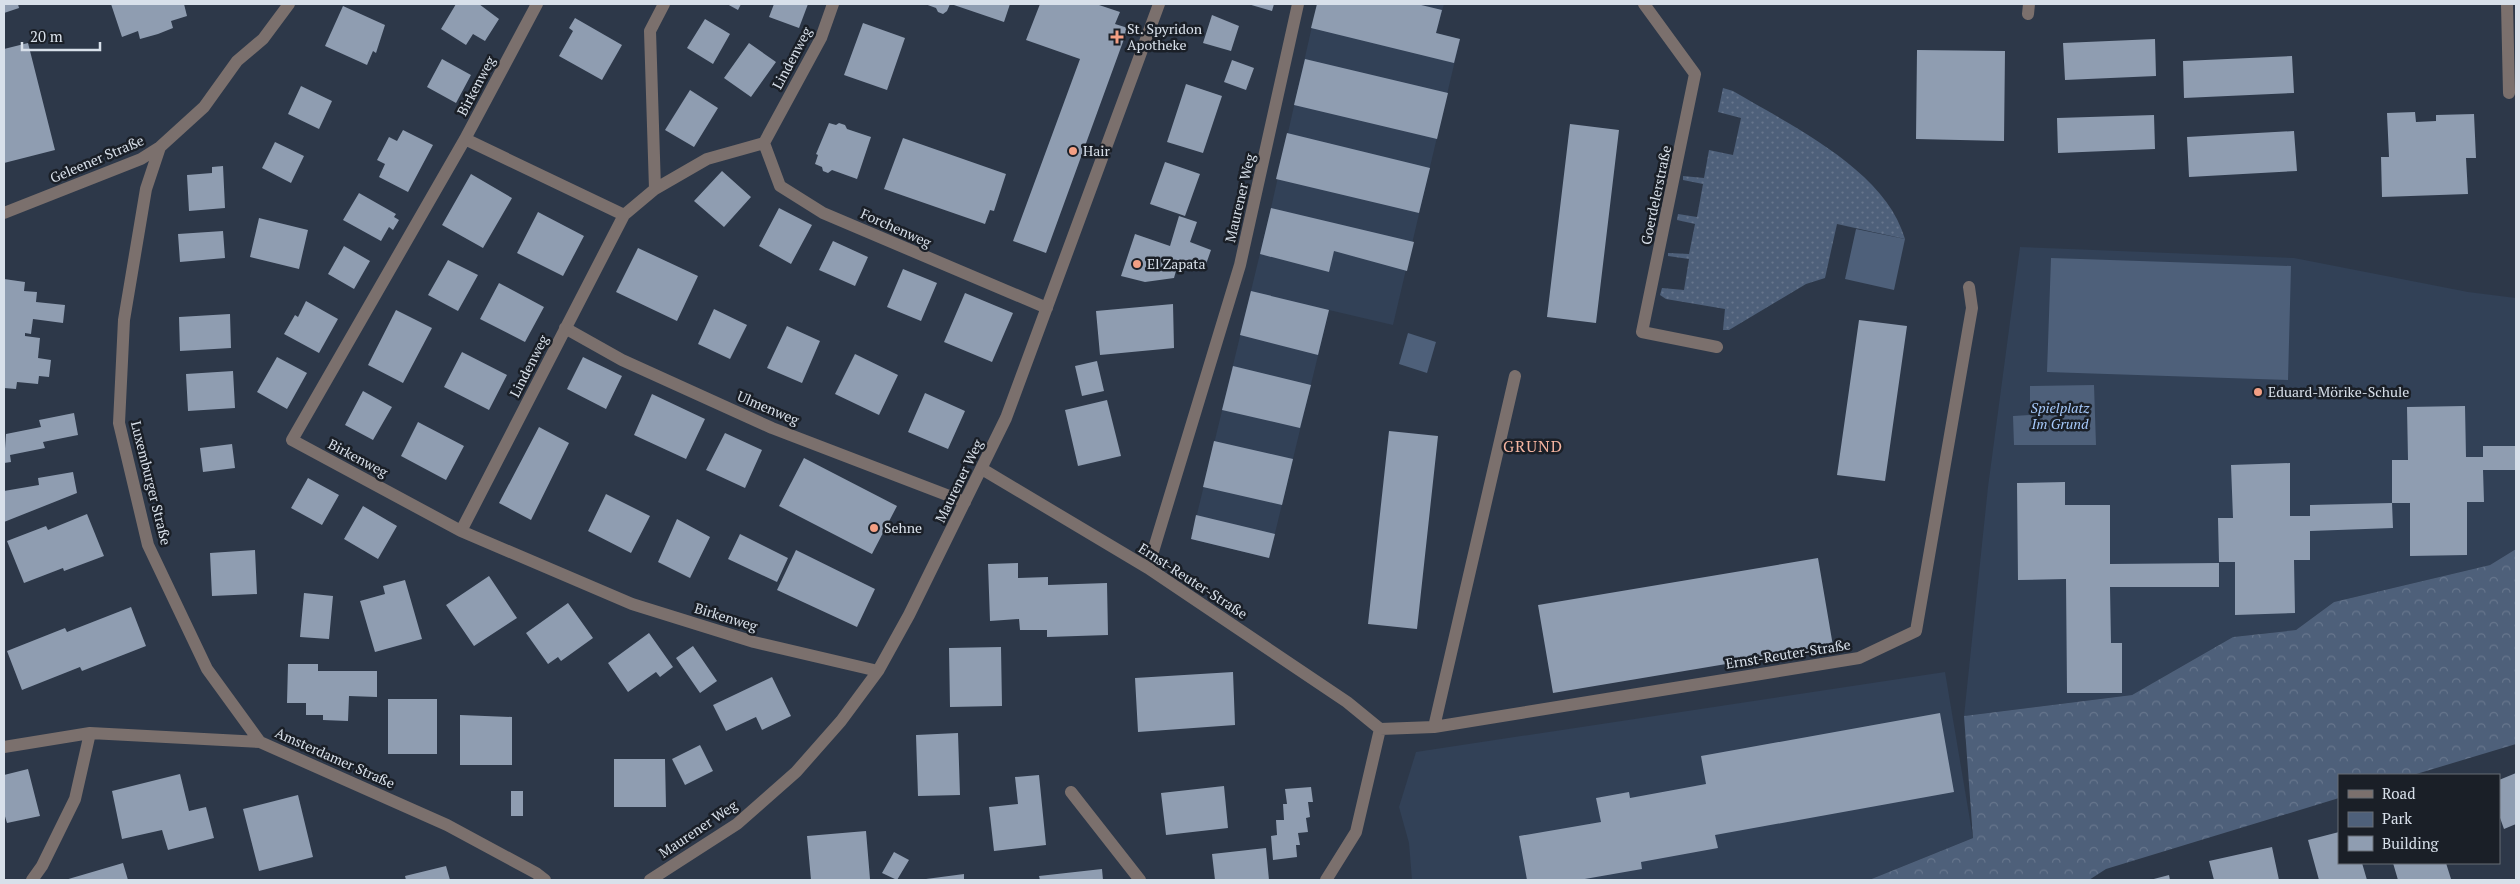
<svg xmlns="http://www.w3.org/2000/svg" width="2520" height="884" font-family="'PT Serif',serif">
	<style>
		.built { fill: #324157 }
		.grass { fill: url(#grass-dots) }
		.forest { fill: url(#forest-crowns) }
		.park { fill: #4e607a }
		.building { fill: #8f9db1 }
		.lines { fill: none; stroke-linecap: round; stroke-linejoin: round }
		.minor { stroke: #7b706d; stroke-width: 12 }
		.poi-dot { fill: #f39f84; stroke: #1a1f27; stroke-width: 2 }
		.labels { text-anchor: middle; stroke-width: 5; stroke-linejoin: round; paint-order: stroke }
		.poi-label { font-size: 14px; fill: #d8e0ea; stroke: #1a1f27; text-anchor: start }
		.street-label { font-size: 14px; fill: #d8e0ea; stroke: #1a1f27 }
		.park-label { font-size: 14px; font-style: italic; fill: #a7cafb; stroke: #1a1f27 }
		.quarter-label { font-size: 16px; letter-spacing: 1px; fill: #f5b5a1; stroke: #1a1f27 }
	</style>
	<defs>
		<pattern id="grass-dots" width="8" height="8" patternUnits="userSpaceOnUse" patternTransform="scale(1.25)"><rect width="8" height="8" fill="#4e607a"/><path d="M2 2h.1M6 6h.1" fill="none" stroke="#67768d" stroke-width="1.8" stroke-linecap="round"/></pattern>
		<pattern id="forest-crowns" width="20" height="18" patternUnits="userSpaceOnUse" patternTransform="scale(1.25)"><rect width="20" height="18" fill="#4e607a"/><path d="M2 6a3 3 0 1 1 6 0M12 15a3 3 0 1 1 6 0" fill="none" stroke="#67768d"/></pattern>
	</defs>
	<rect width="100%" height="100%" fill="#2d3849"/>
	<path class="built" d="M1317,4h127l-8,29 24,6 -67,286 -64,-15 -60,248 -78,-19 80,-331z
		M2020,247l274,11 174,34 48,6v251l-26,16 -156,37 -38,28 -63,7 -101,58 -168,21 24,-229z
		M1945,672l28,166 -104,42h-457l-3,-37 -10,-36 17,-55z"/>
	<path class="grass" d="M1723,88l10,3c57,34 153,79 172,148l-68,-15 -12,54 -19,6 -77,46h-6l2,-21 -59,-10 -6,-4 2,-7 22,2 5,-31 -21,-3v-3l21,1 6,-30 -18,-4 1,-6 19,3 6,-33 -20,-4v-4l21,2 5,-28 24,5 8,-37 -23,-6z"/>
	<path class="forest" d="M2516,549v195l-103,31h-74v23l-233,71 -17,11h-220l104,-42 -9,-122 168,-21 101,-58 63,-7 38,-28 156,-37z"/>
	<path class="park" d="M1856,229l49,10 -11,51 -49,-11z
		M2051,258l240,8 -3,114 -241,-8z
		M1408,333l28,9 -9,31 -28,-9z
		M2094,385l2,60h-82l-1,-29 17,-1v-29z"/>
	<path class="building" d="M4,4h14l1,4 -15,5z
		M111,4h73l3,12 -16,5 2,7 -15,6 -18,5 -2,-8 -16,6z
		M456,4h23l20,15 -14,22 -12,-7 -7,11 -25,-16z
		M727,4h14l-3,6z
		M774,4h34l-9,24 -30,-11z
		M925,4h25l-3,7 -4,3 -5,-2 -2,-4z
		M951,4h59l-6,18z
		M1040,4h56l24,8 -5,12 13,4 -82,225 -33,-12 67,-182 -54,-19z
		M1248,4h26l-2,7z
		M1317,4h100l25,6 -6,23 24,6 -6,24 -143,-35z
		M343,6l42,19 -9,28 -3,-2 -6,14 -42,-19z
		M1212,15l27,11 -8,25 -28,-8z
		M575,18l47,27 -20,35 -43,-24 14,-25 -4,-3z
		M705,19l25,15 -17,30 -26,-16z
		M863,23l42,15 -18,52 -43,-15z
		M2155,39l1,37 -91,4 -2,-37z
		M28,43l27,107 -51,13v-114z
		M749,43l27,19 -25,35 -27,-19z
		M1917,50l88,1 -1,90 -88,-2z
		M2292,56l2,37 -110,5 -1,-37z
		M442,59l29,16 -15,28 -29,-16z
		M1305,59l143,34 -11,46 -143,-34z
		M1232,60l22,8 -8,22 -22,-8z
		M1186,84l36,12 -19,57 -36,-11z
		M301,86l31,15 -13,28 -31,-15z
		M690,90l28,18 -24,39 -29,-17z
		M2415,112l1,10 20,-1v-6l38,-1 2,44h-10l2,36 -86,3 -1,-40h8l-2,-44z
		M2154,115l1,34 -97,4 -1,-35z
		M829,123l7,2 3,-2 6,2 2,4 24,8 -14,42 -25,-9 -4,3 -5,-2 -1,-4 -7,-3 3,-9 -2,-1z
		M1570,124l49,6 -23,193 -49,-6z
		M403,130l30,15 -25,47 -29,-15 6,-13 -8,-4 12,-23 8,4z
		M2294,131l3,40 -108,6 -2,-40z
		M1287,133l143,35 -11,45 -143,-34z
		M903,138l103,36 -12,37 -4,-1 -5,14 -101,-35z
		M275,142l29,14 -13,27 -29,-15z
		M1165,162l35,12 -15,42 -35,-12z
		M223,166l2,42 -36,3 -2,-36 25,-2v-6z
		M722,171l29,26 -27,30 -30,-26z
		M471,174l41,24 -29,50 -41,-23z
		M359,193l37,21 -2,3 5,3 -6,10 -4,-3 -8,14 -38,-21z
		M779,208l33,17 -21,39 -32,-18z
		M1271,208l143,34 -7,29 -73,-20 -5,21 -69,-18z
		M538,212l46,24 -21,40 -46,-23z
		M1179,216l18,6 -7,20 21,8 -7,20 -25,-10 -5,18 -29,4 -24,-6 14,-42 35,12z
		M259,218l49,12 -9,39 -49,-12z
		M223,231l2,27 -45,4 -2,-28z
		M833,241l35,16 -13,29 -36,-16z
		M344,246l26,15 -16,28 -26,-15z
		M638,248l60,28 -21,45 -61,-29z
		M448,260l30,15 -20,36 -30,-16z
		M903,269l34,14 -16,38 -34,-14z
		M4,279l21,3 -1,9 13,1 -1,10 29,3 -2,18 -30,-4 -2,15 -6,-1v3l15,2 -2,20 13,2 -2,17 -10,-1 -1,8 -21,-2 -1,7 -12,-1z
		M499,283l45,24 -19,35 -45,-23z
		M1251,291l78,19 -11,45 -78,-20z
		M965,293l48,20 -21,49 -48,-20z
		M306,301l32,18 -19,34 -35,-19 11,-19 3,2z
		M1173,304l1,44 -74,7 -4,-44z
		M714,309l33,16 -17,34 -32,-15z
		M396,310l36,18 -29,55 -35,-18z
		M230,314l1,34 -51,3 -1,-34z
		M1859,320l48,6 -22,155 -48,-6z
		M787,326l33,15 -18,42 -35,-15z
		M462,352l45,23 -18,35 -45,-23z
		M855,354l43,21 -19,40 -44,-21z
		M277,357l30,16 -20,36 -30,-17z
		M583,357l39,19 -16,33 -39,-20z
		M1097,361l7,30 -22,5 -7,-30z
		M1233,366l78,19 -11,43 -78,-18z
		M233,371l2,37 -47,3 -2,-37z
		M363,391l29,16 -19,33 -28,-15z
		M925,393l40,18 -17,38 -40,-17z
		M652,394l53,25 -19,40 -52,-24z
		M1107,400l14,56 -43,10 -13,-56z
		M2465,406l1,51h17v-11h33v24h-33l1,32h-17v53l-57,1v-53h-18v-43h16l-1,-53z
		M74,413l4,22 -35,7 2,6 -35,7 1,7 -7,1 2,-29 35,-7 -2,-7z
		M418,422l46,24 -18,34 -45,-24z
		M539,427l30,16 -38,77 -32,-17z
		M1389,431l49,5 -21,193 -49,-5z
		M725,433l37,17 -17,38 -39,-18z
		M1214,441l79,18 -11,46 -79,-18z
		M232,444l3,24 -32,4 -3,-24z
		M804,458l93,48 -25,48 -93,-48z
		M2290,463v53h20v-11l82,-2 1,25 -83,3v29h-16l1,53 -60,2v-53h-16l-1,-44h15l-2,-53z
		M73,472l4,21 -73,29v-31l35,-6 -1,-7z
		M308,478l31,17 -17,30 -31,-17z
		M2065,482v23h45v59l109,-1v24h-109l1,56h11v50h-55l-1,-114 -48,1 -1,-97z
		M606,494l44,22 -19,37 -43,-22z
		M363,506l34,20 -19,33 -34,-20z
		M87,514l17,42 -40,15 -1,-3 -39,15 -17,-42 39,-15 2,4z
		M1196,515l79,19 -6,24 -78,-19z
		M677,519l33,18 -20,41 -32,-16z
		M740,534l48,24 -11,24 -49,-23z
		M255,550l2,44 -45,2 -2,-43z
		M796,550l79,39 -18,38 -80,-37z
		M1818,558l15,88 -280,47 -15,-88z
		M1018,563v15l30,-1v8l59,-2 1,52 -61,2v-7h-27l-1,-11 -29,2 -2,-57z
		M489,576l28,42 -43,28 -28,-41z
		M405,580l17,59 -47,13 -15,-51 25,-7 -2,-8z
		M304,593l29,3 -4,43 -29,-2z
		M568,603l25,35 -32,23 -3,-4 -10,7 -22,-31z
		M131,607l15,39 -64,25 -2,-4 -58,23 -15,-39 58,-23 2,4z
		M649,633l24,34 -13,10 -4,-5 -28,20 -20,-29z
		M693,646l24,35 -17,12 -24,-35z
		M1001,647l1,59 -52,1 -1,-59z
		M288,664h30v7h59v26l-28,-1 -1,25 -25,-1v-5h-17v-12h-19z
		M1233,672l2,53 -97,7 -3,-54z
		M772,677l19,39 -29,14 -6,-13 -30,14 -13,-26z
		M388,699h49v55h-49z
		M1940,713l14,79 -239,43 3,13 -77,14 1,7 -63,11h-52l-8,-44 82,-14 -5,-24 33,-6 1,6 76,-14 -5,-28z
		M460,715l52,2v48h-52z
		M958,733l2,62 -42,1 -2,-61z
		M700,745l13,26 -28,14 -13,-26z
		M614,759h51l1,48h-52z
		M28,769l12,47 -33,7 -3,-10v-38z
		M2516,773v51l-12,5 -5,-14v-35z
		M180,774l9,37 17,-4 8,31 -46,12 -6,-20 -40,9 -10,-48z
		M1039,775l7,70 -52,6 -5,-44 29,-3 -3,-27z
		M1224,786l4,42 -62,7 -5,-42z
		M1311,787l2,15h-5l2,15 -4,1 2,14 -10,1 2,12h-4l1,12 -24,3 -2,-24 6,-1 -1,-15h8l-1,-16h4l-2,-15z
		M511,791h12v25h-12z
		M298,795l15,62 -54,14 -16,-62z
		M866,831l4,48 -59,1 -4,-44z
		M2339,832v31h23l5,17h-48l-11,-40z
		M2272,847l7,33h-65l-5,-19z
		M1266,848l3,32h-54l-3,-26z
		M894,852l15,8 -12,20 -15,-7z
		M123,863l5,17h-63z
		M2393,863h53l5,16 -53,1z
		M446,866l4,14h-44l-1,-4z
		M1102,869l1,11h-63l-1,-4z
		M964,874v6h-38v-1z
		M2169,875l1,5h-20z"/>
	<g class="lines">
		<path class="minor" d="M537,4l-72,135 -173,301 169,91 171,73 122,38 124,29
			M1644,4l51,70 -53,258 75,15
			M2507,4l2,89
			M2028,14l1,-10
			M465,139l159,76
			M764,143l16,43 43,27 224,95
			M160,147l-14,42 -22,131 -5,103 29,122 59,124 53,73
			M655,189l-5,-158 14,-27
			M4,213l137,-54 19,-12 44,-40 33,-46 26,-22 26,-35
			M565,328l57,32 150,68 193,74
			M982,469l166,99 199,134 33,27 54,-2 425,-69 57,-27 56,-323 -3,-21
			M461,531l163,-316 31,-26 52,-30 57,-16 57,-105 12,-34
			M1148,568l92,-303 58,-261
			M1434,727l81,-351
			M4,747l86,-14 170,9 187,83 89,48 9,7
			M1071,792l69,88
			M32,880l10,-14 33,-67 15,-66
			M650,880l87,-56 59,-52 45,-51 37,-50 31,-56 97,-197 153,-414
			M1326,880l30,-48 24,-103"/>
	</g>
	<g class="poi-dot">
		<path d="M1114.5 29.5h5v5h5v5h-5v5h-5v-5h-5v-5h5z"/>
		<circle cx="1073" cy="151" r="5"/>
		<circle cx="1137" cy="264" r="5"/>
		<circle cx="2258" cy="392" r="5"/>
		<circle cx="874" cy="528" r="5"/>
	</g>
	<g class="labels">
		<g class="poi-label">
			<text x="1127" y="34">St. Spyridon<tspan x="1127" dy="16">Apotheke</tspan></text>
			<text x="1083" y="156">Hair</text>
			<text x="1147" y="269">El Zapata</text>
			<text x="2268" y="397">Eduard-Mörike-Schule</text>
			<text x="884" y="533">Sehne</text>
		</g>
		<g class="street-label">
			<text transform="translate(792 58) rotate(-62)" y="5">Lindenweg</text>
			<text transform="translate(476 86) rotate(-62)" y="5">Birkenweg</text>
			<text transform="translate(97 159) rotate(-23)" y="5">Geleener Straße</text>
			<text transform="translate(1656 195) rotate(-78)" y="5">Goerdelerstraße</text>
			<text transform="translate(1240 198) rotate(-77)" y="5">Maurener Weg</text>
			<text transform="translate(896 228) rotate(24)" y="5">Forchenweg</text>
			<text transform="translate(529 366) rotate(-63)" y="5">Lindenweg</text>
			<text transform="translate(768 408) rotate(23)" y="5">Ulmenweg</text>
			<text transform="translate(358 458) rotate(28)" y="5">Birkenweg</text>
			<text transform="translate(959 481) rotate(-64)" y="5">Maurener Weg</text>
			<text transform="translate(151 483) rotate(76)" y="5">Luxemburger Straße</text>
			<text transform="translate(1193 581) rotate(33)" y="5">Ernst-Reuter-Straße</text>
			<text transform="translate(726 617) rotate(17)" y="5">Birkenweg</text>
			<text transform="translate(1788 654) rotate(-9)" y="5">Ernst-Reuter-Straße</text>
			<text transform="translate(335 758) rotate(24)" y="5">Amsterdamer Straße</text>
			<text transform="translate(698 829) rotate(-34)" y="5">Maurener Weg</text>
		</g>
		<g class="park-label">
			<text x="2060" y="413">Spielplatz<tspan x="2060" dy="16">Im Grund</tspan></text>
		</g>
		<g class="quarter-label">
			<text x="1533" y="452">GRUND</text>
		</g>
	</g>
	<rect width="2520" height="884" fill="none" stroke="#d8e0ea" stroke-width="10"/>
	<rect x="2338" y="774" width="162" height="90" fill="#1a1f27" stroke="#666c75"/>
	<rect x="2348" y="790" width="25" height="8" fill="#7b706d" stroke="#666c75"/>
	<text x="2382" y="799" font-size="15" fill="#d8e0ea">Road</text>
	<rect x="2348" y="812" width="25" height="15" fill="#4e607a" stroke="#666c75"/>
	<text x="2382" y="824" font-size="15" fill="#d8e0ea">Park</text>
	<rect x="2348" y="836" width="25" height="15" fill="#8f9db1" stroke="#666c75"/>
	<text x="2382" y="849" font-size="15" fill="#d8e0ea">Building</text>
	<path d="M22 42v8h78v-8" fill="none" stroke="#d8e0ea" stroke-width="2.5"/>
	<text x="30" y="42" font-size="15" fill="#d8e0ea" stroke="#1a1f27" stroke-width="4" paint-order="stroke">20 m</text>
</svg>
